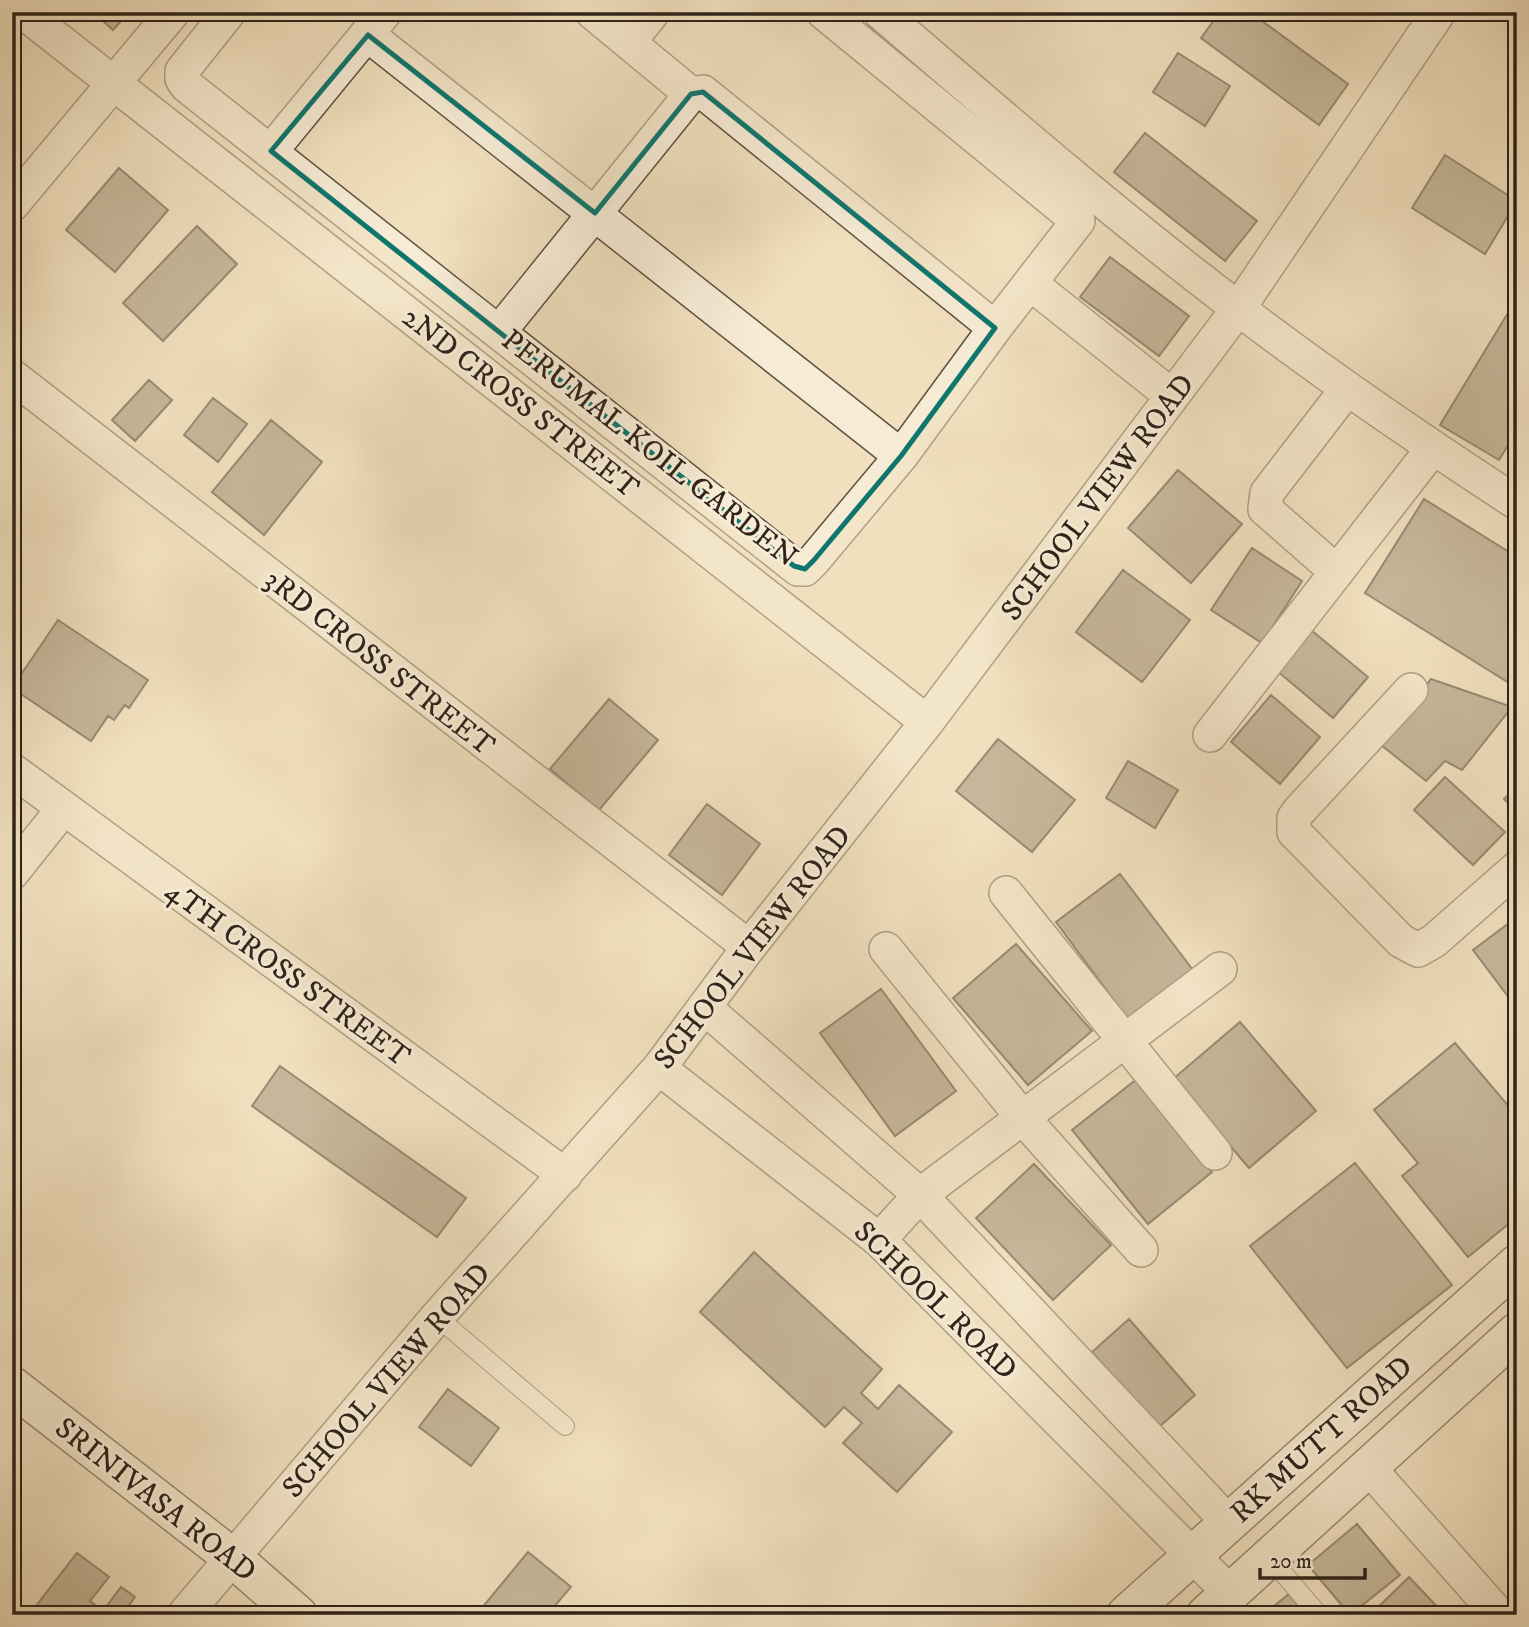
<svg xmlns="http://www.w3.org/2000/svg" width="1529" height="1627" font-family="'IM FELL DW Pica',serif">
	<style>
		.building { fill: #93856f; stroke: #2e231a; stroke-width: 2 }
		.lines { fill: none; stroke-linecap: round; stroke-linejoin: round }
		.lane-casing { stroke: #5f5243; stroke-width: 20 }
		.street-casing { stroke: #5f5243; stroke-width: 36 }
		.secondary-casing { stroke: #2e231a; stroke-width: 41 }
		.lane { stroke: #f6ebd5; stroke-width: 18 }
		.street { stroke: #f6ebd5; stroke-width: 33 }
		.secondary { stroke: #f6ebd5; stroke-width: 38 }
		.marked { fill: none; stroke: #0f766e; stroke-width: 5; stroke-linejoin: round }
		.labels { text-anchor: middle; stroke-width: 6; stroke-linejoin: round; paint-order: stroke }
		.street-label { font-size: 30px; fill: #2e231a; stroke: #f6ebd5 }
	</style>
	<rect width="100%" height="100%" fill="#f1e0be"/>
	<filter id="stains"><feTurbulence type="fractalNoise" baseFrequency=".00286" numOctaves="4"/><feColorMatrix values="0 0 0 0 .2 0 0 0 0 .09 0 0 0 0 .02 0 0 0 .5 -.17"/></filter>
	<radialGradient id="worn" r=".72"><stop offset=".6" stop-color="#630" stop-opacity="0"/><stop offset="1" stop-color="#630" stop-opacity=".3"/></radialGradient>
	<path class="building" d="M93,12h36l-16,18z
		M1220,12h30l98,72 -29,41 -118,-87z
		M1178,53l52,33 -25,40 -52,-34z
		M1145,133l112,88 -32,40 -111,-89z
		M1445,155l72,46 -32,53 -73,-46z
		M119,168l49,42 -53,62 -49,-42z
		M197,226l40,38 -74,77 -40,-38z
		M1110,257l79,59 -30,40 -79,-59z
		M1517,298v133l-18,29 -59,-35z
		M149,380l23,20 -37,41 -23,-21z
		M213,398l34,26 -29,38 -34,-27z
		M271,420l51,42 -58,73 -52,-43z
		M1178,470l64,54 -51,59 -63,-55z
		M1424,499l93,58v131l-152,-95z
		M1252,548l50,33 -40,62 -51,-33z
		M1123,570l67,50 -48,62 -66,-50z
		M58,620l90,60 -19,28 -4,-3 -11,15 -6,-4 -17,25 -79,-53z
		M1311,630l57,47 -35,41 -57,-48z
		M1431,679l81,28 -50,63 -17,-9 -19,20 -46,-37z
		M1271,695l49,42 -40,47 -49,-42z
		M609,699l49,41 -59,70 -49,-41z
		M998,739l77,61 -43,52 -76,-61z
		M1128,761l50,29 -23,38 -49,-30z
		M1445,777l60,55 -32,33 -59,-55z
		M1517,786v26l-13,-13z
		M707,804l53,40 -38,51 -53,-40z
		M1120,874l76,100 -66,48 -74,-100z
		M1517,917v77l-7,5 -37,-49z
		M1016,944l76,87 -64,54 -75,-87z
		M881,989l75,102 -61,45 -75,-103z
		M1240,1022l76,89 -67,57 -76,-89z
		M1455,1043l62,73v101l-49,40 -66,-81 16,-13 -44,-53z
		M280,1066l186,132 -29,39 -185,-131z
		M1137,1079l75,93 -64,52 -76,-94z
		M1355,1163l97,122 -105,83 -97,-122z
		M1034,1164l77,81 -58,55 -77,-82z
		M754,1252l128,117 -21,24 17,16 21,-24 53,47 -55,60 -54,-49 19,-20 -18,-16 -19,20 -125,-115z
		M1129,1319l66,76 -37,33 -66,-76z
		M448,1389l51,39 -28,38 -52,-39z
		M1357,1524l43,51 -50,40 -42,-50z
		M528,1552l43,35 -24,28h-71z
		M77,1553l32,24 -19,24 13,10 18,-24 14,10 -13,18h-86l-4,-4z
		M1409,1577l36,38h-75z
		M1289,1594l18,21h-44z"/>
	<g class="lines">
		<g class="lane-casing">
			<path id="lane" d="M437,1317l128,109
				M1269,1557l50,58"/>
		</g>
		<g class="street-casing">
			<path id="street" d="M23,12l904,710
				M229,12l-47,59v8l5,7 611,483h7l9,-9 87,-104 94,-128 83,-107 -255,-209
				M592,12l99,82 12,-2 292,236
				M880,12c118,101 235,203 359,297 90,69 183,132 278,194
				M368,35l533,421
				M629,42l24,-30
				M271,151l114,-139
				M12,205l161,-193
				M1031,284l141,112
				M499,332l192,-238
				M12,376l737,571
				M1337,572l-72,-63 2,-16 80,-104
				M1411,690l-112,121 -5,7v14l107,109 17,9 16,-9 83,-73
				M1210,735l223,-287
				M12,770l553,405
				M12,873l51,-64
				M1006,893l209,260
				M886,949l137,169 118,132
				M704,1007l216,188 308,327
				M659,1068l220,172 351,353
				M879,1240l41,-45 300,-226
				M1368,1467l131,148
				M184,1615l253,-298 222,-249 90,-121 178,-225 311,-413 201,-297"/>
		</g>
		<g class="secondary-casing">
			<path id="secondary" d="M12,1386l222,173 64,56
				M1126,1615l391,-351
				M1206,1615l311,-283"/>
		</g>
		<use href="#lane" class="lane"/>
		<use href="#street" class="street"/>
		<use href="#secondary" class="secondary"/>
	</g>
	<path d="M0 0H1529V1627H0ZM368,35l227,178 96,-119 12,-2 292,236 -94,128 -87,104 -9,9 -11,-3 -523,-415z" fill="#f1e0be" fill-opacity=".55" fill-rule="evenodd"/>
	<path class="marked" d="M368,35l227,178 96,-119 12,-2 292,236 -94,128 -87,104 -9,9 -11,-3 -523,-415z"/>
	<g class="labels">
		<g class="street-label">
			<text transform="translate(521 402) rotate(38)" y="10">2ND CROSS STREET</text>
			<text transform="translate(650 448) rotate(38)" y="10">PERUMAL KOIL GARDEN</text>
			<text transform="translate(1097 497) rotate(-53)" y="10">SCHOOL VIEW ROAD</text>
			<text transform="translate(380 662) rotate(38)" y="10">3RD CROSS STREET</text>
			<text transform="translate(752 947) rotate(-52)" y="10">SCHOOL VIEW ROAD</text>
			<text transform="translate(288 973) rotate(36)" y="10">4TH CROSS STREET</text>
			<text transform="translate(936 1300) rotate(44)" y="10">SCHOOL ROAD</text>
			<text transform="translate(386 1380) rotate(-49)" y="10">SCHOOL VIEW ROAD</text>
			<text transform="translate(1321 1439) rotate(-42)" y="10">RK MUTT ROAD</text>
			<text transform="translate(156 1499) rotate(38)" y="10">SRINIVASA ROAD</text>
		</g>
	</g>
	<rect width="1529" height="1627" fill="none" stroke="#f1e0be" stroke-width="42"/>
	<rect x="14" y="14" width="1501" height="1599" fill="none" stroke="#2e231a" stroke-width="3.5"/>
	<rect x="21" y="21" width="1487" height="1585" fill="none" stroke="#2e231a" stroke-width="2"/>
	<path d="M1260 1568v10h105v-10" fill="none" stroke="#2e231a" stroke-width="3.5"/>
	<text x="1270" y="1568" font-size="21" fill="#2e231a" stroke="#f6ebd5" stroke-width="5" paint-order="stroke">20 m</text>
	<rect width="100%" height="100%" filter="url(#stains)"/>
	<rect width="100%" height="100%" fill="url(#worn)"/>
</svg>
